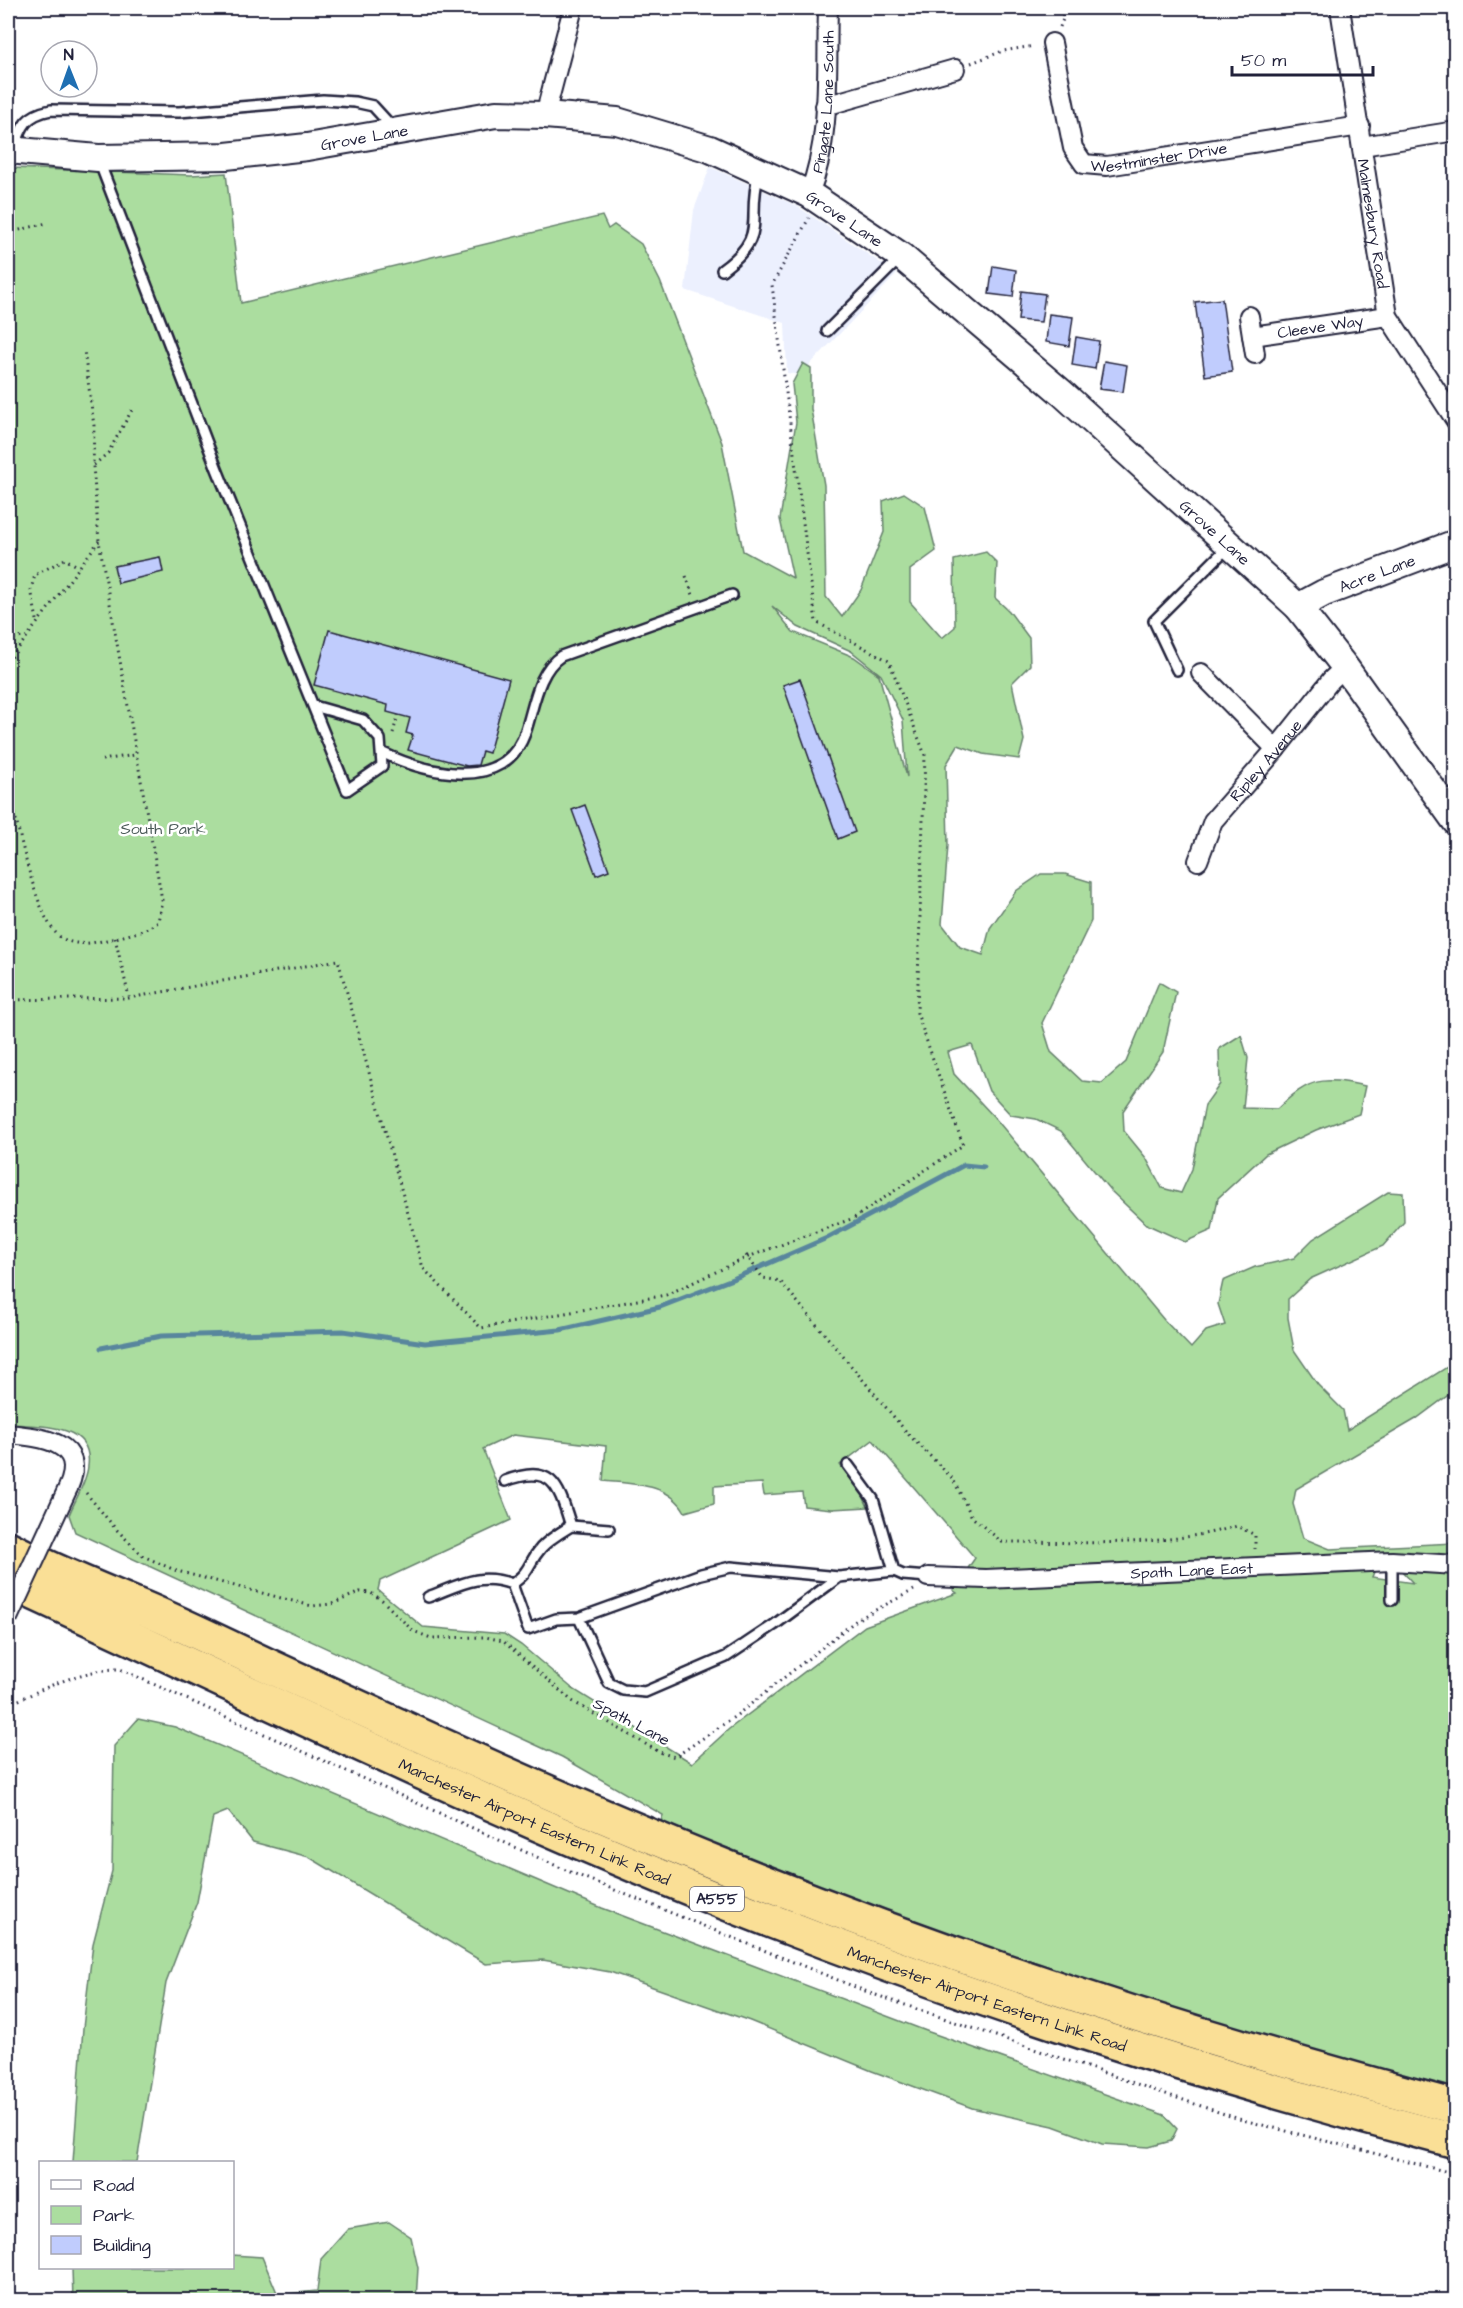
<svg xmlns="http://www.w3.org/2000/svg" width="1463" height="2308" font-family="'Architects Daughter',sans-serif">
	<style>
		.built { fill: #ecf0fe }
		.green { fill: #abdd9f; stroke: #66806d; stroke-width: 1.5; fill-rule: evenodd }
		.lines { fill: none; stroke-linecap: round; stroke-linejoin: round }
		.stream { stroke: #59869d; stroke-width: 5 }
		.building { fill: #c0ccfd; stroke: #22223b; stroke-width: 1.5 }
		.lane-casing { stroke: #22223b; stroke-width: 14 }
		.street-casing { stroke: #22223b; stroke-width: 22 }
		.secondary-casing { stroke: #22223b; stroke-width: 30 }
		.highway-casing { stroke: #22223b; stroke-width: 38 }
		.path { stroke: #22223b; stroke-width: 3; stroke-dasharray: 1.5 4.5; stroke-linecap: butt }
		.lane { stroke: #fff; stroke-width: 9 }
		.street { stroke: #fff; stroke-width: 18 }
		.secondary { stroke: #fff; stroke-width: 26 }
		.highway { stroke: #fadf96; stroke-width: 33 }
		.street-bridge-casing { stroke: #22223b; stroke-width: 22; stroke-linecap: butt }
		.street-bridge { stroke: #fff; stroke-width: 18 }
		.labels { text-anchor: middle; stroke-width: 5; stroke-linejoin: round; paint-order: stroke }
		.shield { fill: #fff; stroke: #646476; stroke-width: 1.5 }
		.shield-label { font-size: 15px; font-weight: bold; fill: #22223b }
		.street-label { font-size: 16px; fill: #22223b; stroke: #fff }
		.park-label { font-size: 16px; fill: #4b5a59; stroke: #fff }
	</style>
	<rect width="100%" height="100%" fill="#fff"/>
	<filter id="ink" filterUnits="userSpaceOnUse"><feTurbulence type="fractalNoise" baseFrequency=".0167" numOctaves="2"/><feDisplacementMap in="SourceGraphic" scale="12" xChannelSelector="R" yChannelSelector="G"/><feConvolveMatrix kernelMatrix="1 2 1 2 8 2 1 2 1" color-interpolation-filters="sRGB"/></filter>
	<g filter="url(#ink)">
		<path class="built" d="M710,167l87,39 100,68 -97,101 -13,-2 -2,-50 -100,-33 9,-80z"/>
		<path class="green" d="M12,168l179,7 35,-2 15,130 361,-87 6,13 6,-4 27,19 19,37 62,162 21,108 50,27 -13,-59 16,-97 -4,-38 11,-21 8,5v41l13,76 2,112 16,20 19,-27 23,-58 -1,-31 21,-8 21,14 11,44 -26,19v32l32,36 13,-11 -1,-67 32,-8 11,11 -2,35 14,13 20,27 1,27 -18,18 12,57 -5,19 -36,-5 -25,-9 -12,20 2,80 -6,79 18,23 23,8 7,-27 26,-37 25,-17h24l26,8v39l-49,102 9,29 31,29 20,2 24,-21 33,-80 17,10 -13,60 -40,59 1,20 22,27 16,30 19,5 11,-24 13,-64 15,-21 -1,-35 22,-14 7,23 -5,50 34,1c33,-31 44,-33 88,-23l-6,28 -43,16 -50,24 -48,44 -6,32 -27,12 -39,-18 -36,-34 -49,-59 -25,-12 -25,-4 -22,-24 -17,-46 -24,7 6,22 41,44 169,202 27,28 15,-17 19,-6 -7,-21 5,-23 32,-14 39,-9 19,-19 75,-47 15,1 1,29 -21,24 -73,33 -22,20v19l6,32 24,35 25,25 4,20 108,-68v28l-39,29 -120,70 -3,15 10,34 27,11 125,-6v550l-451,-134 -345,-132 4,-12 -101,-58 -487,-225 -6,-17c6,-15 18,-34 19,-49 6,-44 -52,-40 -80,-42v-1255zM772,606l26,21 53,24 30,24 22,45 4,57 -28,-102 -25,-18 -61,-25zM513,1435l93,11 -3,35c30,3 66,2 82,31l29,-8v-18l48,-3 2,12 38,-3 2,14 28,3 36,-2 -6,-13 -22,-29 33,-25 102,118 -22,32 4,3 -92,33 -136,103 -37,34 -119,-74 -52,-44 -17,-11 -81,-7 -45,-37 2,-9 131,-61 -28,-71zM1376,1567h22l15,16 -41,-6z
			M138,1719l37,8 427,181 327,124 235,83 13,14 -6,12 -22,6 -47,-3 -49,-18 -81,-18 -100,-37 -122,-50 -140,-49 -67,-12 -57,4 -177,-107 -56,-15 -25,-31 -15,6 -16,85 -31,81 -29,179h-64l10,-134 10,-84 19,-73 2,-125z
			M389,2222l22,15 7,31 -2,32h-343l-1,-32h160l1,-13 29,2 16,38 39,-4 4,-32 27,-30z"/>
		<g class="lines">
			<path class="stream" d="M101,1348l60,-12 182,-5 82,12 135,-13 100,-23 75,-29 92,-40 137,-73 20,2"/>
		</g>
		<path class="building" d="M993,266l23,4 -3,27 -24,-3z
			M1021,291l24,3 -4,28 -23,-2z
			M1222,299l10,73 -27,4 -10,-74z
			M1049,314l24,3 -4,29 -23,-4z
			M1076,337l23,4 -4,28 -23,-4z
			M1104,361l23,4 -4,27 -24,-3z
			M160,557l3,15 -45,11 -4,-17z
			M329,630l180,49 -20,74 -7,-2 -4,14 -11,1 -59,-16 5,-15 -7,-2 4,-15 -23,-6 1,-7 -74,-20z
			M800,679l55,153 -17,7 -55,-154z
			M585,805l24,65 -13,5 -24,-65z"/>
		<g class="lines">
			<g class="lane-casing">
				<path id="lane" d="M14,148c8,-23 12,-33 37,-38l128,2 144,-12 32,2 18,4 21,23
					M99,161l118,308 130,321 35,-24 -2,-27 -17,-19 -49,-14
					M722,270c49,-36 23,-50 37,-97
					M827,331l73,-73
					M1177,670l-23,-49 74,-74
					M381,752c44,21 125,43 145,-22 8,-24 12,-59 35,-74l171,-61
					M848,1465l25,34 21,72
					M505,1481c48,-18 53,4 66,45 -10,6 -22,13 -30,22 -14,16 -9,22 -29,36
					M571,1526l38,3
					M839,1577l-65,48 -48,32 -81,35 -22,-2 -14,-7 -30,-65 122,-44 30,-7 108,10 55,-6 9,4 25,2
					M428,1597c32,-12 50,-25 84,-13l16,45 28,-10 23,-1
					M1392,1600v-39"/>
			</g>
			<g class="street-casing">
				<g id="street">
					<path id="s1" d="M1340,8l48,308 68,105"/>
					<path id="s2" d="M1052,43l21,105 11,16 23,2 253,-40"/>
					<path d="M825,106l130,-37"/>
					<path d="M545,115l28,-107"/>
					<path d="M1362,146l94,-15"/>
					<path id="s3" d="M809,194c23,-58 17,-125 19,-186"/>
					<path d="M1249,316l6,38"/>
					<path id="s4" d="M1252,336l136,-20"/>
					<path d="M1201,673l75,76"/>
					<path id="s5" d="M1198,861l15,-40 63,-72 55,-69 14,-13"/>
					<path d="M8,1434c32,3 81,7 60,54"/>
					<path id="s6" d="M928,1577l58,2 406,-18 64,4"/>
				</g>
			</g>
			<g class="secondary-casing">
				<g id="secondary">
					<path id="s7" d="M8,150l90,8 128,-2 81,-9 189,-33 49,1 72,6 93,28 99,45 92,62 161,137 236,214 47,60 111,155"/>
					<path id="s8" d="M1298,607l26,-14 132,-50"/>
				</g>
			</g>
			<g class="highway-casing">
				<g id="highway">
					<path d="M8,1548c44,23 90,41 135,60 43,18 85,39 128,59 149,69 298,137 450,198 239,97 486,176 735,242"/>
					<path id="s9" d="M8,1581c231,106 461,218 698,314 244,98 495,180 750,246"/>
				</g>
			</g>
			<path class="path" d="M1060,27l3,-8 -1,-11
				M971,63l32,-12 31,-5
				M8,233l39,-10
				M94,465l14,-12 25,-45
				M686,576l7,19
				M37,620l-6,-31 4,-14 30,-16 14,8
				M8,640l15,-3
				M8,662l91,-121
				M393,733l5,-18
				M102,760l33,-5
				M8,784c8,33 26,130 50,151 14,13 36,8 53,4 16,-4 33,-7 47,-17l4,-22 -63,-359 -6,-75 1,-40 -10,-76
				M115,938l14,59
				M8,1000l121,-2 209,-38 85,308 58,60 185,-33 82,-38 106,-39 109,-73 -46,-132 8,-258 -36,-94 -73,-39 -44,-337 37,-67
				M746,1255l17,23 17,3 129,154 44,44 19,38 30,25c77,0 160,6 235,-16l18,9v14
				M86,1493l29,35 28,28 34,15 135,35 20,-2 28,-12 11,1 11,7 31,31 18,7 55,-1 17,4 69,60 87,51 16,5 62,-42 121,-96 56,-29
				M8,1705c35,-16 73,-36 112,-36l450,203 300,121 369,126 217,55"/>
			<use href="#lane" class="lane"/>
			<use href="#street" class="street"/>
			<use href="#secondary" class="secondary"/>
			<use href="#highway" class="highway"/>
			<g class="street-bridge-casing">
				<path id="street-bridge" d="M8,1618l60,-130"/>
			</g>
			<use href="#street-bridge" class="street-bridge"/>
		</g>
	</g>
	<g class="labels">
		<rect class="shield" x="690" y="1887" width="54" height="24" rx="4.5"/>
		<g class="shield-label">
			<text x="717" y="1904">A555</text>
		</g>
		<g class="street-label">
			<text dy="6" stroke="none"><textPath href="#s3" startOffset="94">Pingate Lane South</textPath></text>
			<text dy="6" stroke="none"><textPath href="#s7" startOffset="358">Grove Lane</textPath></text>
			<text dy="6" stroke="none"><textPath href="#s2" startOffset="202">Westminster Drive</textPath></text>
			<text dy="6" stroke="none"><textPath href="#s7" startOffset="862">Grove Lane</textPath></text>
			<text dy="6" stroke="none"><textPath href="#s1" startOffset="218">Malmesbury Road</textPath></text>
			<text dy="6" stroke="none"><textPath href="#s4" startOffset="69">Cleeve Way</textPath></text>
			<text dy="6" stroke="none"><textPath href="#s7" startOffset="1348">Grove Lane</textPath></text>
			<text dy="6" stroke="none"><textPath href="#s8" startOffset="86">Acre Lane</textPath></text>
			<text dy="6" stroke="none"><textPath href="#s5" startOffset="123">Ripley Avenue</textPath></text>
			<text dy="6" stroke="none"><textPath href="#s6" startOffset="264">Spath Lane East</textPath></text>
			<text transform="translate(632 1721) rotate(28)" y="6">Spath Lane</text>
			<text dy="6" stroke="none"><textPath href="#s9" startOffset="579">Manchester Airport Eastern Link Road</textPath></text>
			<text dy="6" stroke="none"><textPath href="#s9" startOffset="1065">Manchester Airport Eastern Link Road</textPath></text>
		</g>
		<g class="park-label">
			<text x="163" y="834">South Park</text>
		</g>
	</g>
	<rect width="1463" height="2308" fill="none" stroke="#fff" stroke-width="30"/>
	<rect x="15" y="15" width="1433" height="2278" fill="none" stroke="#22223b" stroke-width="2" filter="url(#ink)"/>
	<rect x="39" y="2161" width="195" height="108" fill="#ffffff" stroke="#a7a7b1" stroke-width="1.5"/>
	<rect x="51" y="2180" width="30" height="9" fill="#ffffff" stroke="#a7a7b1" stroke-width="1.5"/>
	<text x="93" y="2191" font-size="18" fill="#22223b">Road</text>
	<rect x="51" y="2206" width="30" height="18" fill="#abdd9f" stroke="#a7a7b1" stroke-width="1.5"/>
	<text x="93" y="2221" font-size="18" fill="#22223b">Park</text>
	<rect x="51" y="2236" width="30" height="18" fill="#c0ccfd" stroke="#a7a7b1" stroke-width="1.5"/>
	<text x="93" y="2251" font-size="18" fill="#22223b">Building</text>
	<g transform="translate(69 69) rotate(359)"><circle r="28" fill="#ffffff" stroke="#a7a7b1" stroke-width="1.5"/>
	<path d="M0-4.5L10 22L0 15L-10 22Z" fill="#1f6fb2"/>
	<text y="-9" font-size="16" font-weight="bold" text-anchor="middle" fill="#22223b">N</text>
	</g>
	<path d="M1232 66v9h141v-9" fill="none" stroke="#22223b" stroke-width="3"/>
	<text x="1241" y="66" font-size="18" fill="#22223b" stroke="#ffffff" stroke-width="4.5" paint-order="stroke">50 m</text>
</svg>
